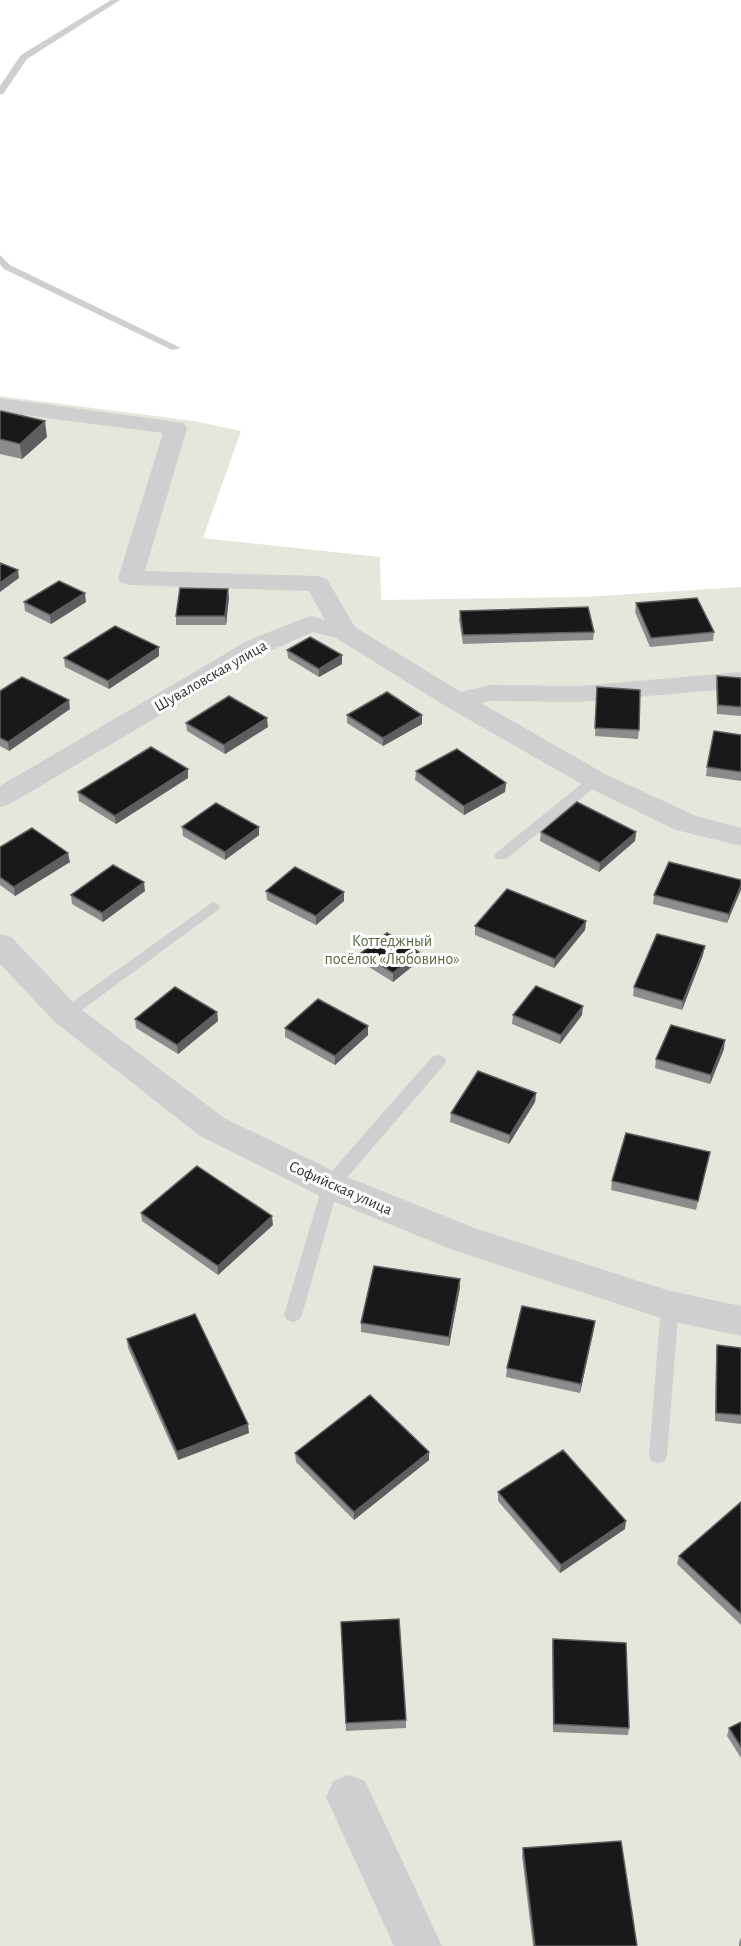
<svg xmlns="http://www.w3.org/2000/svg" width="741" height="1946" font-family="'Alegreya Sans',sans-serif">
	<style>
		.green { fill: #e4e8dc }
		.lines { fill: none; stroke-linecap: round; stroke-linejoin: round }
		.service { fill: #cfcfcf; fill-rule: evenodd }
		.minor { fill: #cfcfcf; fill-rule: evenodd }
		.wall { fill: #8c8c8c }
		.shaded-wall { fill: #5e5e5e }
		.building { fill: #191919; stroke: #5e5e5e; stroke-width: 1.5 }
		.labels { text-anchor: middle; stroke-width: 6; stroke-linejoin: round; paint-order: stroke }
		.street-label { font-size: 16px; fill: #323232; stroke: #fff }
		.park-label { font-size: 16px; fill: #5b6a43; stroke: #fff }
	</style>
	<rect width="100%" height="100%" fill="#fff"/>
	<path class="green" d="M0,396l194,25 47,10 -38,107 177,19 1,43 203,-3 157,-10v1359h-741z"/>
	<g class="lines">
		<path class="service" d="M111,0h9l-93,59 -24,35h-3v-8l21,-31z
			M0,255l10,10 171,83 -9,2 -168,-81 -4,-5z
			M595,776l7,4 -2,3 -94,76h-10l-2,-3 2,-3 94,-76z
			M213,902l5,2 2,3 -2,3 -147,108h-10l-3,-4 3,-4z
			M438,1055l6,2 2,4 -2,4 -106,123 -36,127 -3,5 -6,2 -6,-2 -3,-5 40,-135 108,-123z
			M670,1299l6,2 3,5 -12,149 -2,6 -7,2 -7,-2 -2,-6 12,-149 3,-5z"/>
		<path class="minor" d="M0,398l184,25 3,5 -42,143 173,5 9,3 28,48 106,65 28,-7 90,1 162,-14v16l-162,14 -90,-1 -8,2 124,71 91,42 45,12v18l-65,-16 -91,-44 -138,-79 -111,-69 -23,-6 -46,20 -257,152 -10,3v-21l249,-146 53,-21 9,-3 14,4 -16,-29 -179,-6 -9,-2 -3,-5 45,-145 -163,-21z
			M0,934l11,3 66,69 147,112 118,57 135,54 193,62 71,15v30l-71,-15 -217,-71 -135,-55 -118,-59 -145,-114 -55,-58z
			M349,1775l16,6 77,165h-48l-68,-149 7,-16z"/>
	</g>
	<path class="wall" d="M0,412l47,25 -25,22 -22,-5z
		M229,597l-3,28h-50v-9z
		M24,602h62l-35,22 -26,-13z
		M636,603l78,29 -1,9 -63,6 -15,-35z
		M460,611l134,21 -1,8 -130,4 -4,-24z
		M159,647v9l-50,33 -44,-22 -1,-9z
		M287,650l55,14 -23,13 -31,-19z
		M717,676l24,2v38l-24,-2 -1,-29z
		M597,687l42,43 -1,9 -43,-3z
		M0,691l70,18 -61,42 -9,-5z
		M347,715l75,9 -39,22 -36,-23z
		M186,723l82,4 -43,27 -38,-23z
		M741,735v46l-35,-5 1,-9z
		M416,771l90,12 -1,9 -41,23 -49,-35z
		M188,778l-72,46 -37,-23 -1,-9z
		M182,827l77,8 -34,25 -42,-24z
		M541,832h95l-1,9 -36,31 -59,-31z
		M0,847l70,15 -55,34 -15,-11z
		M741,880l-14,43 -74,-19 1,-9z
		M145,891l-42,31 -31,-18 -1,-9z
		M266,891l78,1v9l-28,24 -49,-25z
		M586,921l-1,9 -31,38 -79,-33v-9z
		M419,952v9l-26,21 -32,-20v-9z
		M703,955l-21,55 -49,-14 1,-9z
		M217,1012l1,9 -40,33 -42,-26 -1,-9z
		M513,1015h69l-22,29 -48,-20z
		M368,1026v9l-33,30 -50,-28v-9z
		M724,1049l-14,35 -55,-16 1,-9z
		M536,1093l-1,9 -26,42 -59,-22 1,-9z
		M710,1152l-14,58 -85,-20 1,-9z
		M141,1213l132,12 -55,50 -76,-54z
		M460,1287l-11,59 -88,-14v-9z
		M595,1321l-15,72 -74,-16 1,-9z
		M127,1339l122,94 -71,27 -50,-112z
		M717,1345l24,3v76l-26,-3 1,-67z
		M295,1453l134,7 -75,60 -58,-58z
		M498,1492l127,37 -65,44 -62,-72z
		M741,1502v123l-64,-61 2,-8z
		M341,1622l65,98v8l-60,3z
		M553,1639l76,89 -1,7 -75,-3 -1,-85z
		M741,1722v36l-14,-22 2,-8z
		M523,1848l114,98h-104l-11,-90z
		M741,1937v9h-2v-3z"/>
	<path class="shaded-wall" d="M45,421l2,16 -25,22 -2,-15z
		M18,570l1,8 -19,14v-9z
		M228,589l1,8 -3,28 -1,-9z
		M85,593l1,9 -35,22 -1,-9z
		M159,647v9l-50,33 -1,-8z
		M342,655v9l-23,13v-8z
		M69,700l1,9 -61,42 -1,-9z
		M422,715v9l-39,22v-8z
		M267,718l1,9 -43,27 -1,-9z
		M188,769v9l-72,46 -1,-8z
		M506,783l-1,9 -41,23v-9z
		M259,827v8l-34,25v-8z
		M636,832l-1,9 -36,31 1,-9z
		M68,853l2,9 -55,34 -1,-9z
		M144,882l1,9 -42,31 -1,-9z
		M741,885v5l-14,33 2,-9z
		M344,892v9l-28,24v-9z
		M586,921l-1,9 -31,38 1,-9z
		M705,946l-2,9 -21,55 1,-9z
		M419,952v9l-26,21v-9z
		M583,1006l-1,9 -22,29 1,-9z
		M217,1012l1,9 -40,33 -1,-9z
		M368,1026v9l-33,30v-9z
		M725,1040l-1,9 -14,35 1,-9z
		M536,1093l-1,9 -26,42 1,-9z
		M272,1216l1,9 -55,50v-9z
		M460,1279v8l-11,59v-9z
		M595,1321l-1,8 -14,64 1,-9z
		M248,1424l1,9 -71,27 -1,-8z
		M429,1452v8l-75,60v-8z
		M626,1521l-1,8 -65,44 1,-8z"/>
	<path class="building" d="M1,411l44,10 -25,23 -20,-5v-27z
		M0,563l18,7 -18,13z
		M59,581l26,12 -35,22 -26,-13z
		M180,588l48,1 -3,27h-49z
		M697,598l17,34 -63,6 -15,-35z
		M588,607l6,25 -131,3 -3,-24z
		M115,626l44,21 -51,34 -44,-23z
		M310,637l32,18 -23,14 -32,-19z
		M717,676l24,2v29l-23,-2z
		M22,677l47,23 -61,42 -8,-4v-47z
		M597,687l43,3 -1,40 -44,-2z
		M387,692l35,23 -39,23 -36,-23z
		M229,696l38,22 -43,27 -38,-22z
		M714,731l27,4v37l-34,-5z
		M151,747l37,22 -73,47 -37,-24z
		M457,749l49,34 -42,23 -48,-35z
		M577,802l59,30 -36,31 -59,-31z
		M216,803l43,24 -34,25 -43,-25z
		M32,828l36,25 -54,34 -14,-10v-30z
		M669,862l72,18v5l-12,29 -75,-19z
		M113,865l31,17 -42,31 -31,-18z
		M295,867l49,25 -28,24 -50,-25z
		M507,889l79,32 -31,38 -80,-33z
		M387,933l32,19 -26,21 -32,-20z
		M657,934l48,12 -22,55 -49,-14z
		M536,986l47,20 -22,29 -48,-20z
		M175,987l42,25 -40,33 -42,-26z
		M318,999l50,27 -33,30 -50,-28z
		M671,1025l54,15 -14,35 -55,-16z
		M478,1071l58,22 -26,42 -59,-22z
		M626,1133l84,19 -12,49 -86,-20z
		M197,1166l75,50 -54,50 -77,-53z
		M374,1266l86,13 -11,58 -88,-14z
		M522,1306l73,15 -14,63 -74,-16z
		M195,1314l53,110 -71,28 -50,-113z
		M717,1345l24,3v67l-25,-2z
		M370,1395l59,57 -75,60 -59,-59z
		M563,1450l63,71 -65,44 -63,-73z
		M741,1502v112l-62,-58z
		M399,1619l7,101 -60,3 -5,-101z
		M553,1639l73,4 3,85 -75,-4z
		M741,1722v25l-12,-19z
		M621,1841l16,105h-102l-12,-98z"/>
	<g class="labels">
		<g class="street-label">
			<text transform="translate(210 675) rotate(-30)" y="6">Шуваловская улица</text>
			<text transform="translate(341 1187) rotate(24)" y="6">Софийская улица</text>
		</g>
		<g class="park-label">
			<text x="392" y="946">Коттеджный<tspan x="392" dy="18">посёлок «Любовино»</tspan></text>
		</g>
	</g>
</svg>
